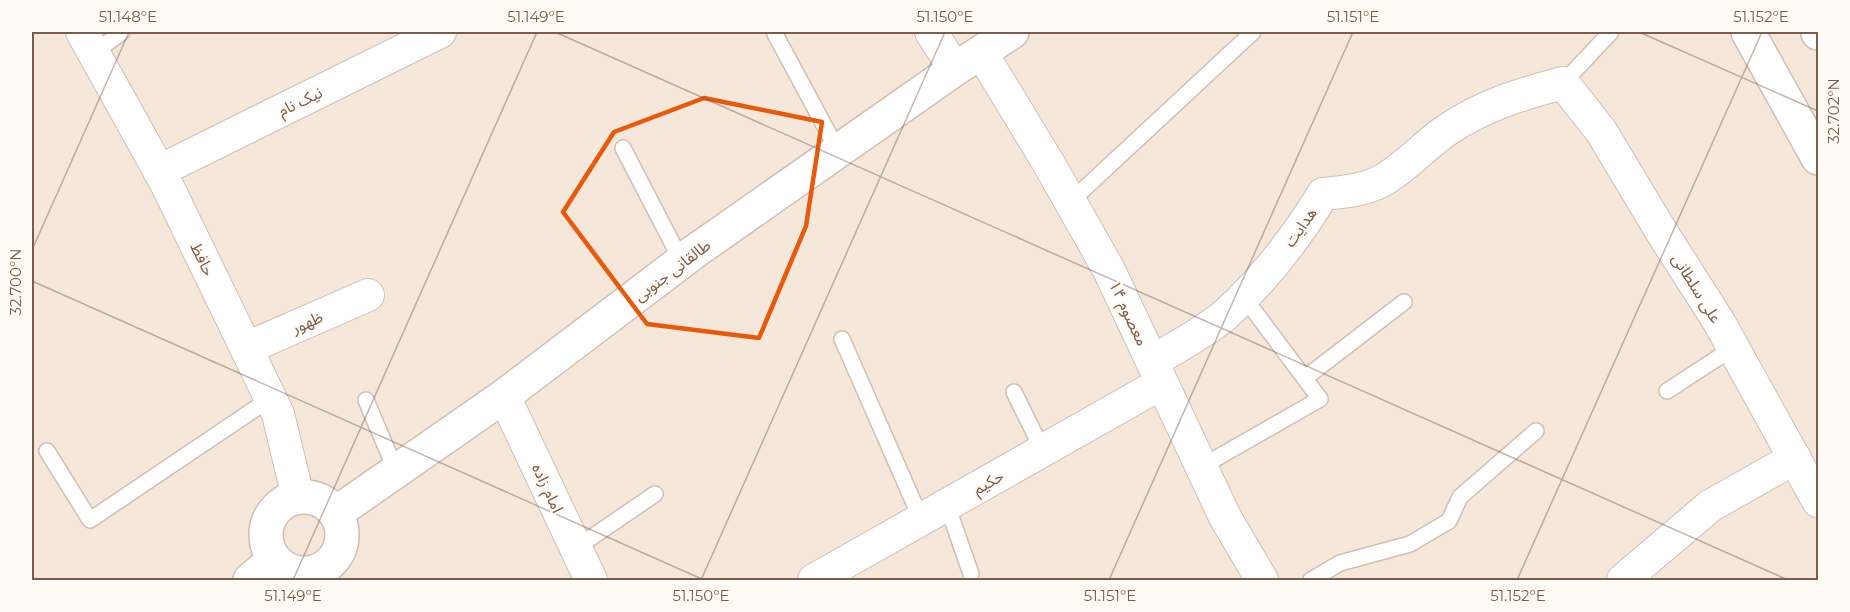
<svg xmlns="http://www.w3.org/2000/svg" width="1850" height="612" font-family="Montserrat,'Noto Sans Arabic',sans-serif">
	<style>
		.residential { fill: #f5e8da }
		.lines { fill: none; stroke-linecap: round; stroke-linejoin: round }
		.service-casing { stroke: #d1beb0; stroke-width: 18 }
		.minor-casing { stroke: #d1beb0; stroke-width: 34 }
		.tertiary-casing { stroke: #d1beb0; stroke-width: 36 }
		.service { stroke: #fff; stroke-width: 15 }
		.minor { stroke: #fff; stroke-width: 32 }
		.tertiary { stroke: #fff; stroke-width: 33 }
		.marked { fill: none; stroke: #e8590c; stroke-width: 4.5; stroke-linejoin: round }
		.ticks { fill: none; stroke: #7a5c4d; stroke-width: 1.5; stroke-opacity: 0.45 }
		.labels { text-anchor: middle; stroke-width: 5; stroke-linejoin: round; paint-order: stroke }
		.street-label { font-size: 16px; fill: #7a5c4d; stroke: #fffaf3 }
		.neatline { fill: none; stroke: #7a5c4d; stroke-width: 2 }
		.ticks-label { font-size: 15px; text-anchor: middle; fill: #7a5c4d }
	</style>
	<rect width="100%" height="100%" fill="#fdf6ec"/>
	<path class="residential" d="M32,32h1786v548h-1786z"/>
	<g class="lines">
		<g class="service-casing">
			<path id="service" d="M775,34l63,117
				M94,53l28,-21
				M1563,83l48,-51
				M623,148l59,114
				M1070,202l183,-170
				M842,339l79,180
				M1305,378l99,-76
				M1667,391l66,-43
				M1014,392l29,59
				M366,400l30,71
				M47,451l43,69 181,-122
				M1201,467l119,-68 -77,-103
				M947,505l24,69
				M576,548l79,-54
				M310,573l3,7
				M1311,580l29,-17 70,-19 39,-23 11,-24 76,-66"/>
		</g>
		<g class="minor-casing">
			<path id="minor" d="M82,32l83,149 113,233 20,83
				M931,32l24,37
				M981,52l68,112 60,106 116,247 37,63
				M159,171l281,-139
				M247,348l121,-53
				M1152,362c22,-14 55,-31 73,-47 39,-35 71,-77 98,-121 21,-2 44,-4 62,-15 23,-14 41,-35 62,-49 37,-25 74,-36 116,-47l38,48 60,100 58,91 99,179
				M504,396l87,184
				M814,580l348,-197
				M1623,580l87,-74 85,-48"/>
		</g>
		<g class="tertiary-casing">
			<path id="tertiary" d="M1748,32l70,126
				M1818,32v1
				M266 535a38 38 0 1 1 76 0a38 38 0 1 1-76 0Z
				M336,513l168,-117 190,-144 261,-183 57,-37
				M250,580l24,-20"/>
		</g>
		<use href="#service" class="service"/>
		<use href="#minor" class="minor"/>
		<use href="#tertiary" class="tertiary"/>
	</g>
	<path class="marked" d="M704,98l118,24 -16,104 -47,112 -112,-14 -84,-112 51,-80z"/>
	<path class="ticks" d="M555,32l1233,548M1639,32l179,79M32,250l97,-218M32,281l672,299M293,580l244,-548M701,580l244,-548M1109,580l244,-548M1517,580l245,-548"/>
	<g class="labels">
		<g class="street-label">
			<text transform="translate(300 101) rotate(-26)" y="6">نیک نام</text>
			<text transform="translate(1300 227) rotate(-55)" y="6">هدایت</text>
			<text transform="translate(203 259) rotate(64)" y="6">حافظ</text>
			<text transform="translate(672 270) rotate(-37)" y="6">طالقانی جنوبی</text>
			<text transform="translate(1697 288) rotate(58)" y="6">علی سلطانی</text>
			<text transform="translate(1129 313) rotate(65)" y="6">۱۴ معصوم</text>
			<text transform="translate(307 322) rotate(-24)" y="6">ظهور</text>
			<text transform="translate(988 482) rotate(-30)" y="6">حکیم</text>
			<text transform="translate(548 488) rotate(65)" y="6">امام زاده</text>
		</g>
	</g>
	<rect width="1850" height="612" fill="none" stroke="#fffaf3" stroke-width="66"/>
	<rect x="33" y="33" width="1784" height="546" class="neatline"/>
	<g class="ticks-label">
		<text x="128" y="22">51.148°E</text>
		<text x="536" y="22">51.149°E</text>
		<text x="945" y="22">51.150°E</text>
		<text x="1353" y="22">51.151°E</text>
		<text x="1761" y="22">51.152°E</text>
		<text transform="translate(1834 111) rotate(-90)" y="5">32.702°N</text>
		<text transform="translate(16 282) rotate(-90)" y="5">32.700°N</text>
		<text x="293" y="601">51.149°E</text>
		<text x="701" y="601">51.150°E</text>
		<text x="1110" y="601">51.151°E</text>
		<text x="1518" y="601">51.152°E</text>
	</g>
</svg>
